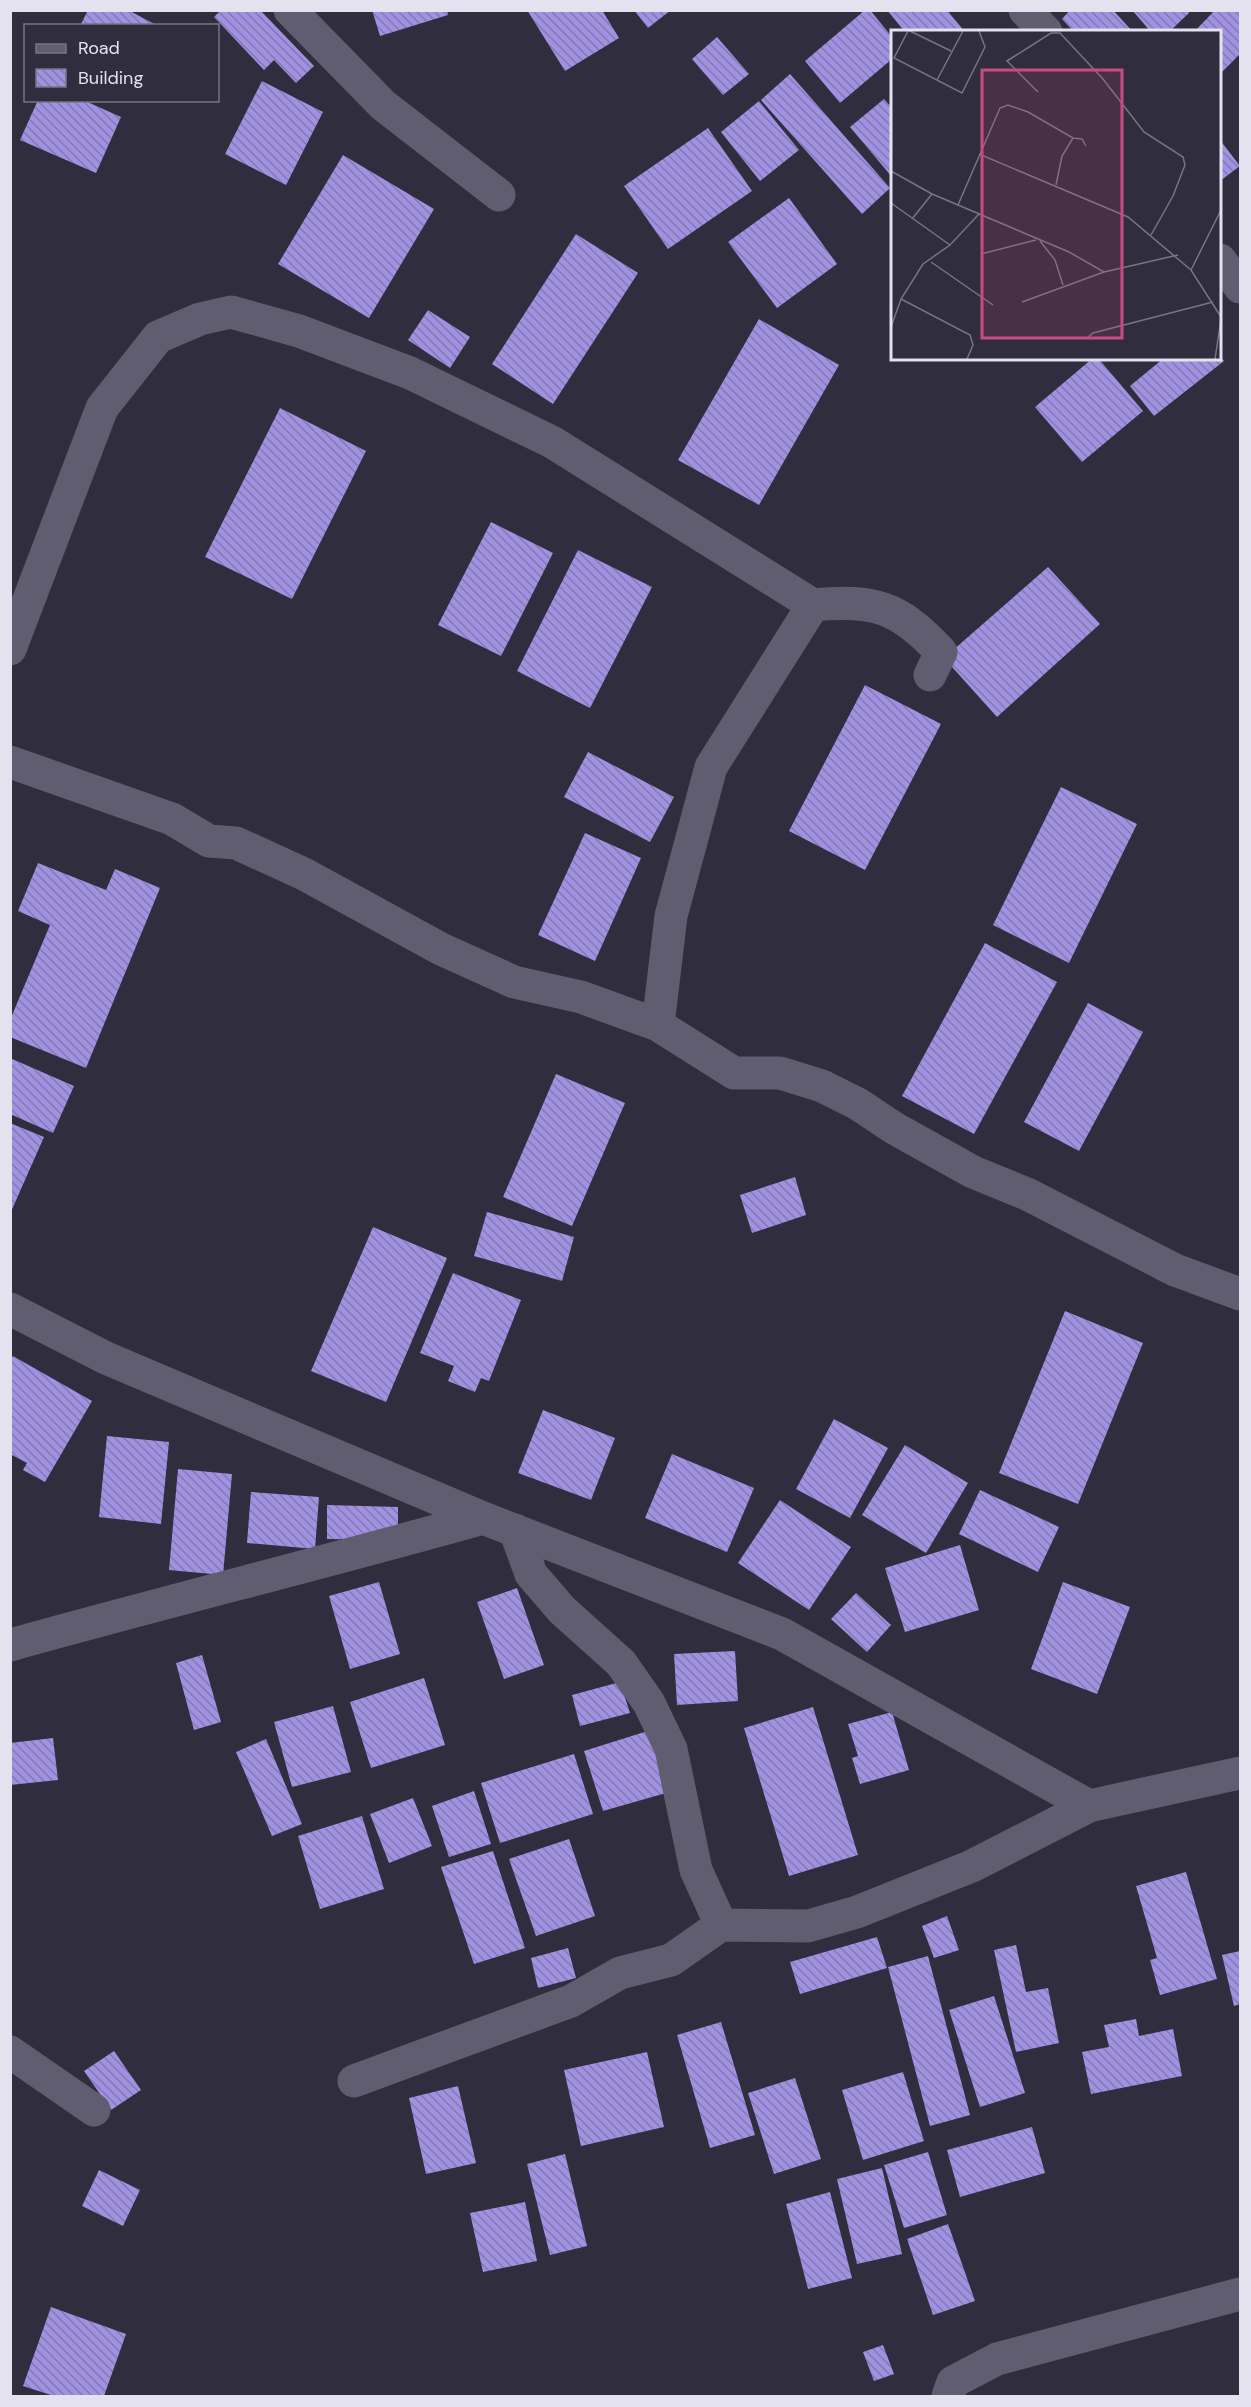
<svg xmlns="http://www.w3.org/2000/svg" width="1251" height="2407" font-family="'DM Sans',sans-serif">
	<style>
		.building { fill: url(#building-back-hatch) }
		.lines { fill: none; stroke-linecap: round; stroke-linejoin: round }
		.minor { stroke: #605d70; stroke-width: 33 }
		.inset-road { fill: none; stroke: #777584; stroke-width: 1.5 }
		.view { fill: #ca4a80; fill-opacity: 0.15; stroke: #ca4a80; stroke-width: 3 }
		.inset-edge { fill: none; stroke: #e4e2ee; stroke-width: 3 }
	</style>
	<defs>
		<pattern id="building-back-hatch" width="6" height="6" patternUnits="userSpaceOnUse" patternTransform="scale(1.5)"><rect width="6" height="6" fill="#a091e1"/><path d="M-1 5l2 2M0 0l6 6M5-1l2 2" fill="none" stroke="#847ab3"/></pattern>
	</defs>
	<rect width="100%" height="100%" fill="#2f2d3e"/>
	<path class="building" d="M88,10h40l30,16h-78z
		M221,10h39l54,56 -18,17 -22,-23 -10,10 -50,-53z
		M372,10h75l1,5 -68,21z
		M527,10h75l17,28 -54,33z
		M634,10h37l-23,18z
		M865,10h5l22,27v22l-52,44 -35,-42z
		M887,10h60l18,22h-60z
		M1070,10h43l20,22h-59l-12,-13z
		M1132,10h55l2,3 -20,19h-18z
		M1215,10l25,2v42l-20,20v-42h-26z
		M717,37l32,37 -26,21 -31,-36z
		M790,74l100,114 -28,26 -101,-114z
		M262,81l61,31 -37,73 -61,-31z
		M884,99l8,9v69l-42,-50z
		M38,100h45l38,17 -25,56 -76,-33z
		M759,101l40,49 -39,31 -39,-49z
		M708,128l44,63 -84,58 -44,-63z
		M1220,140l20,26 -20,15z
		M343,155l91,54 -65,109 -91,-54z
		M789,198l48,66 -60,44 -49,-66z
		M576,234l62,39 -85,131 -61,-40z
		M428,310l42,27 -20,31 -42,-28z
		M759,319l80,46 -80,140 -81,-45z
		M1220,356l4,5 -70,55 -24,-30 34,-28h56z
		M1093,358h5l45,53 -61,51 -47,-55z
		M280,408l86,43 -74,148 -87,-42z
		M491,522l62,31 -52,103 -63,-31z
		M578,550l74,37 -62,121 -73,-37z
		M1048,567l52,57 -103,93 -53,-59z
		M865,685l76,39 -76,146 -76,-39z
		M588,752l86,45 -24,45 -86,-45z
		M1061,787l76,37 -68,139 -76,-38z
		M585,833l56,25 -46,103 -57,-26z
		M38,863l68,27 9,-21 45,19 -74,180 -76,-31v-17l40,-95 -32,-14z
		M985,943l72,39 -83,152 -72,-38z
		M1088,1003l55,29 -64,119 -55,-29z
		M10,1058l64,28 -21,47 -43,-19z
		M556,1074l69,29 -53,123 -69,-29z
		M10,1123l34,14 -34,77z
		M795,1177l11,38 -54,18 -12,-38z
		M487,1212l87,25 -12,44 -88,-25z
		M373,1227l74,31 -61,144 -75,-31z
		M453,1273l68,27 -32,81 -8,-3 -6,14 -27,-11 6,-15 -34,-13z
		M1065,1311l78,32 -65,161 -79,-31z
		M13,1356l79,45 -47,81 -22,-12 4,-7 -17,-9v-93z
		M543,1410l72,28 -24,62 -73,-27z
		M834,1419l54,29 -38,70 -54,-29z
		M107,1436l62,6 -8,82 -62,-7z
		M905,1445l63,38 -42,70 -64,-38z
		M672,1454l82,34 -27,64 -82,-34z
		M178,1469l54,5 -9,101 -54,-5z
		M980,1490l79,37 -21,45 -79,-38z
		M251,1492l68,5 -4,52 -68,-6z
		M780,1500l71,47 -42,63 -71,-47z
		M327,1505l71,2v33l-71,-1z
		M960,1545l19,65 -74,22 -20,-64z
		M379,1582l21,72 -50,15 -21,-73z
		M1063,1582l67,25 -33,87 -66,-25z
		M517,1588l27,77 -40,14 -27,-77z
		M856,1593l35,32 -24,27 -36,-33z
		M735,1651l3,50 -61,4 -3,-51z
		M202,1655l19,67 -27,8 -18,-67z
		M424,1678l21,67 -74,23 -21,-66z
		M620,1682l10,31 -50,13 -8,-31z
		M333,1706l18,66 -59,15 -18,-65z
		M813,1707l45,148 -69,21 -45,-148z
		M892,1712l17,58 -49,14 -8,-26 6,-2 -10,-32z
		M654,1729l19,62 -70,20 -19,-60z
		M53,1738l5,42 -48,5v-42z
		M266,1739l36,85 -30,12 -36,-84z
		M574,1754l19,60 -93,29 -19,-60z
		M474,1791l17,53 -42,13 -17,-51z
		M413,1798l19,48 -43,17 -19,-49z
		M362,1816l22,73 -64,20 -22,-73z
		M569,1839l26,77 -59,20 -27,-77z
		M493,1851l32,97 -51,16 -33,-97z
		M1186,1872l31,107 -57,16 -10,-35 7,-2 -21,-72z
		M947,1916l12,34 -25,8 -12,-32z
		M877,1937l10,31 -87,26 -10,-32z
		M1016,1945l10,47 22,-4 11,55 -43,9 -22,-102z
		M568,1948l8,30 -38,10 -7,-30z
		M1240,1951v53l-6,2 -12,-51z
		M928,1956l42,159 -40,11 -42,-159z
		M994,1996l31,97 -45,14 -31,-97z
		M1136,2019l3,17 34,-7 9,47 -91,18 -9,-42 27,-5 -5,-22z
		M721,2022l34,113 -45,13 -33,-113z
		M114,2051l27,39 -30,20 -27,-39z
		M647,2052l17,75 -83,19 -17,-76z
		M903,2072l21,69 -61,19 -21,-70z
		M795,2078l26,81 -47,15 -26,-81z
		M458,2086l18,77 -50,11 -17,-76z
		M1032,2127l13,46 -85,24 -13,-47z
		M928,2152l19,63 -43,13 -20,-63z
		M565,2154l22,92 -37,9 -23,-91z
		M882,2168l20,86 -45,10 -20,-85z
		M99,2170l41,20 -17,36 -41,-20z
		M830,2192l22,86 -44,11 -22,-85z
		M525,2202l12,59 -54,11 -13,-59z
		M948,2224l27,77 -42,14 -26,-76z
		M51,2307l75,27 -22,62h-50l-31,-10z
		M883,2345l11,29 -20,7 -11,-29z"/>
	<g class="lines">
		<path class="minor" d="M290,10l93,95 116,90
			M1025,10l21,22
			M1220,260l20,27
			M10,649l92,-241 56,-71 42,-18 31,-7 68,19 111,42 142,69 261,163c62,-6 86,2 128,47l-11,23
			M10,762l162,57 37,22 27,2 68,31 137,75 73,33 67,15 77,28 76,48h46l42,13 36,18 36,24 79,44 54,22 148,76 65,24
			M658,1025l13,-109 40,-149 102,-162
			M10,1309l96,49 377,160 299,116 307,172
			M515,1530l16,44 31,36 59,53 28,40 22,46 25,121 25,55
			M10,1645c158,-44 316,-83 473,-127
			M10,2052l84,58
			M354,2081l217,-80 49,-28 51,-13 50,-35 87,1 49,-14 115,-46 117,-60 151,-33
			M948,2396l5,-14 44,-23 243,-65"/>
	</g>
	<g transform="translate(891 30)">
		<rect width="330" height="330" fill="#2f2d3e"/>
		<path class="inset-road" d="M17,1l-14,27 68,35 23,-46 -6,-16M19,1l41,20M46,50l26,-49M147,62l-31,-31 44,-28h9l43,46 41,53 39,25 2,8 -12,31 -22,39M88,124l149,63 63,53 30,47M0,141l41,23M165,155l6,-29 11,-18M0,173l59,42M67,175l42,-97 8,-3 20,7 45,26 9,1 4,7M21,189l20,-25 137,58 35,20M149,211l15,19 8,25M90,224l55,-14M40,232l62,43M300,240l30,-60M10,269l69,36 3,10 -6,14M131,272l82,-30 74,-17M0,297l10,-28 22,-35 27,-19 29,-31M196,308l6,-5 120,-31M324,329l6,-40"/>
		<path class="view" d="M91,40h140v268h-140z"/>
		<rect width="330" height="330" class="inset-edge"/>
	</g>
	<rect width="1251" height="2407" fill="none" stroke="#e4e2ee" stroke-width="24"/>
	<rect x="24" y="24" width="195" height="78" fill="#2f2d3e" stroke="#777584" stroke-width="1.5"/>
	<rect x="36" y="44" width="30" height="9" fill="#605d70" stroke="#777584" stroke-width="1.5"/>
	<text x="78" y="54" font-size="18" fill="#e4e2ee">Road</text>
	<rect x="36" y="69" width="30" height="18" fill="url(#building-back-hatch)" stroke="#777584" stroke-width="1.5"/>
	<text x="78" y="84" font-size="18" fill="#e4e2ee">Building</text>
</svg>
